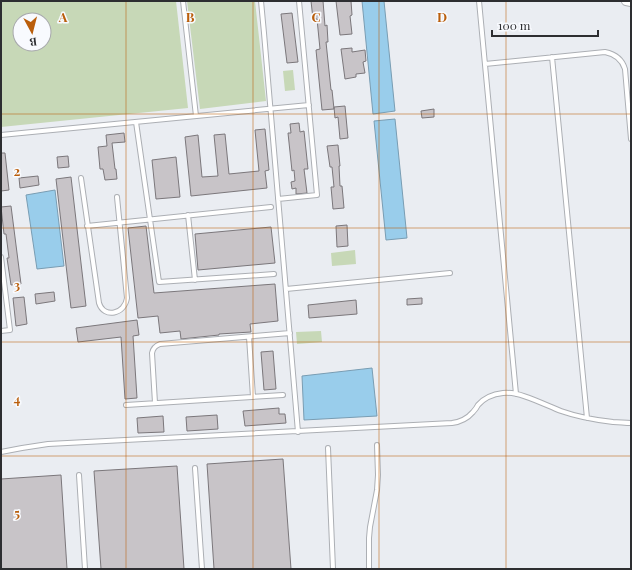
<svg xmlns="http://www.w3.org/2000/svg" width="632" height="570" font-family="'Playfair Display',serif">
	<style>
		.green { fill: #c7d8b7; fill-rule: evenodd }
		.water { fill: #99cdeb; stroke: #799db3 }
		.building { fill: #c8c4c8; stroke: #7b777b }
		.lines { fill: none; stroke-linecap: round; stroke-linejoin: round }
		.lane-casing { stroke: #acafb4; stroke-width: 6 }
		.street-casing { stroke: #acafb4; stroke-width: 10 }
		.lane { stroke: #fff; stroke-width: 4 }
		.street { stroke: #fff; stroke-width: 8 }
		.grid { fill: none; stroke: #ba5e0b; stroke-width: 1; stroke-opacity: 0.55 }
		.grid-label { font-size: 13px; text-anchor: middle; font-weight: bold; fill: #ba5e0b; stroke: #f8fafe; stroke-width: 3; stroke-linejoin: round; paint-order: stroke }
	</style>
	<rect width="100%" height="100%" fill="#eaedf2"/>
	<path class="green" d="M1,1h175l12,107 -187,19zM20,20h24v24h-24z
		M187,1h68l11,100 -66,8z
		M293,70l2,20 -10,1 -2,-20z
		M355,250l1,14 -24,2 -1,-13z
		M321,331l1,11 -25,2 -1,-12z"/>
	<path class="water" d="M362,1h22l11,110 -22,3z
		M395,119l12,119 -21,2 -12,-119z
		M55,190l9,76 -27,3 -11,-74z
		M372,368l5,48 -73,4 -2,-44z"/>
	<path class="building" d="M311,1h12l2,25 2,-1 1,17h-2l5,48h1l2,19 -12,1 -6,-60 4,-1 -3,-30h-4z
		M336,1h15l1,14 -2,1 2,18 -12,1z
		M292,13l6,49 -11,1 -6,-49z
		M352,48v4l13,-2 1,11 -3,1 2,11 -9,1v3l-11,2 -4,-30z
		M345,106l3,32 -8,1 -2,-22 -3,1 -1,-11z
		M434,109v8l-12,1 -1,-7z
		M299,123l1,9 4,-1 4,38h-4l3,24 -11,1v-6l-4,1 -1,-7 4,-1 -1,-11 -2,1 -4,-38h3l-1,-9z
		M265,129l4,41 -4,1 2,17 -76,8 -6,-59 13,-2 4,42 16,-1 -4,-41 11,-1 4,40 30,-3 -4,-41z
		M124,133l1,9 -13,1 3,26h1l1,10 -12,1 -2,-11h-3l-2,-22 9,-1 -1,-11z
		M338,145l2,21h-1l1,20h2l2,22 -11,1 -2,-22h3l-2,-20h-2l-3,-21z
		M1,153h4l4,37 -8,1z
		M68,156l1,11 -11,1 -1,-11z
		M176,157l4,40 -24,2 -4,-39z
		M38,176l1,9 -19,3 -1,-10z
		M71,177l15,129 -15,2 -15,-129z
		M11,206l10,78 -10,1 -4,-27h2l-3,-24h-2l-3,-27z
		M347,225l1,21 -11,1 -1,-21z
		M146,226l8,67 121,-9 3,37 -28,3 1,8 -32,2v1l-38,4 -1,-8 -20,2 -2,-17 -20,2 -10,-90z
		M271,227l4,36 -77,7 -3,-36z
		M54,292l1,9 -19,3 -1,-10z
		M24,297l3,27 -11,2 -3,-28z
		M422,298v6l-15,1v-6z
		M356,300l1,14 -48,4 -1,-13z
		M137,320l2,15 -6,1 4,62 -12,1 -4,-62 -43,5 -2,-14z
		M273,351l3,38 -12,1 -3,-38z
		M279,408v6h6l1,9 -41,3 -2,-15z
		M217,415l1,14 -31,2 -1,-14z
		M163,416l1,16 -26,1 -1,-15z
		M283,459l8,110h-77l-7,-105z
		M177,466l7,103h-83l-7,-98z
		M61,475l6,94h-66v-90z"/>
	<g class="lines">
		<g class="lane-casing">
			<path id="lane" d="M183,1l13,115
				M261,1l3,32 34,399
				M479,1l37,393
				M552,57l35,361
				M485,64l120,-12c10,2 17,7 20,17l6,70
				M136,122l23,160 115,-8
				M1,135l308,-30
				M81,178l18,125c5,16 26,11 28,-5l-10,-101
				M278,199l39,-4 -18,-194
				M188,215l7,65
				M87,226l184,-19
				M1,257l9,73 -9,1
				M286,289l164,-16
				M249,337l4,60
				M155,403l-3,-50c1,-5 3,-7 8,-9l130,-11
				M126,405l157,-10
				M328,448l5,121
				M1,452l21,-4 26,-4 404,-21c8,-1 15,-4 21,-11 2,-2 4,-5 5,-7 6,-7 16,-11 25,-12 17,-2 42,12 58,18 17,6 34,9 52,11 6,0 12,1 18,1
				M195,468l7,101
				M79,475l6,94
				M369,569v-31l1,-11 7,-37 1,-15 -1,-30"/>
		</g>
		<g class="street-casing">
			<path id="street" d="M626,1l5,1"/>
		</g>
		<use href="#lane" class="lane"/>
		<use href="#street" class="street"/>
	</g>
	<path class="grid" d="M126,1v568M253,1v568M379,1v568M506,1v568M1,114h630M1,228h630M1,342h630M1,456h630"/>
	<g class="grid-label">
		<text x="63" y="22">A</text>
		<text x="190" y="22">B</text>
		<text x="316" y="22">C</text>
		<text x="442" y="22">D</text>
		<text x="17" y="176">2</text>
		<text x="17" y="290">3</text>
		<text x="17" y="404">4</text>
		<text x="17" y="518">5</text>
	</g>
	<rect width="632" height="570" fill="none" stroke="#2d2e31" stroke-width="4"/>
	<g transform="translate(32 32) rotate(173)"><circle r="19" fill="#f8fafe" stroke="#a7a8ac"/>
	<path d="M0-3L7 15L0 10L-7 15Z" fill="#ba5e0b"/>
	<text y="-6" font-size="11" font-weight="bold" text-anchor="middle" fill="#2d2e31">B</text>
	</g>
	<path d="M492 30v6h106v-6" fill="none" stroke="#2d2e31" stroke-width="2"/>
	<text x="498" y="30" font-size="12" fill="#2d2e31" stroke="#f8fafe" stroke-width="3" paint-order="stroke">100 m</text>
</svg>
